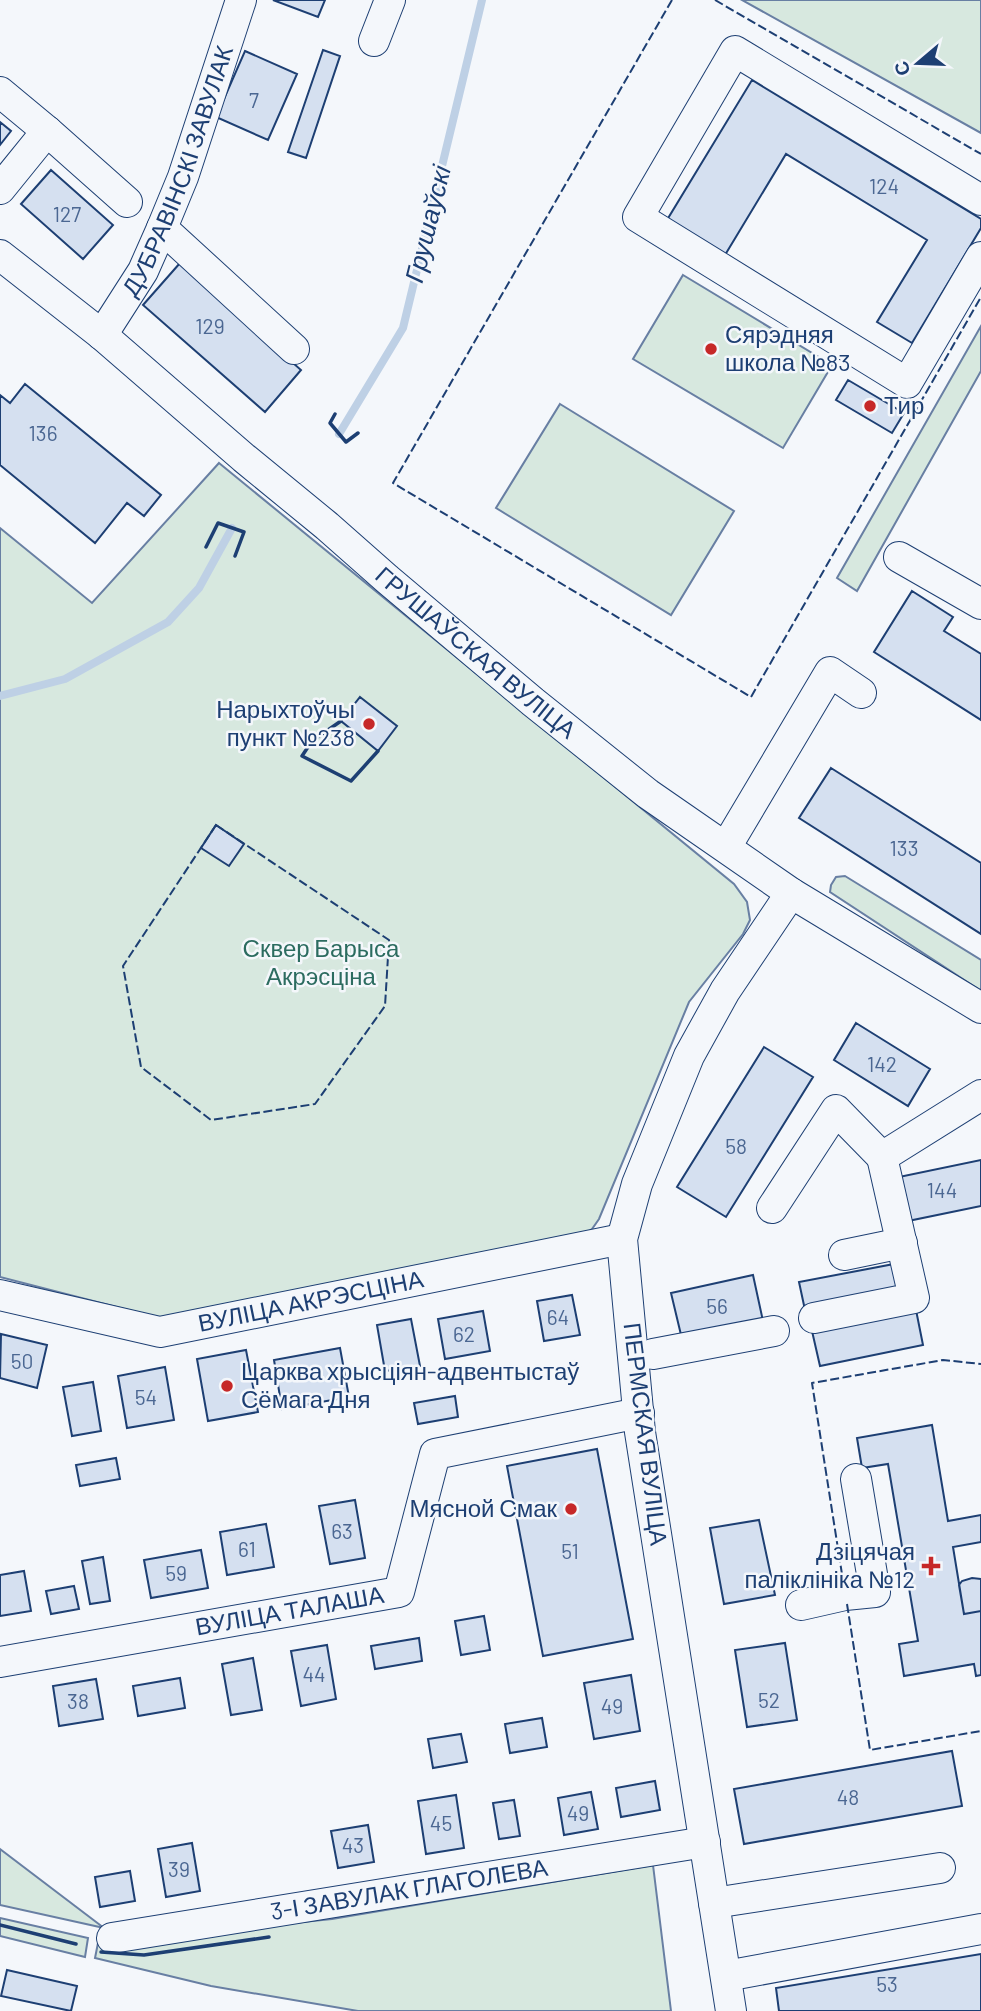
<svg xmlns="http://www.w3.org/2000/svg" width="981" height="2011" font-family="Barlow,sans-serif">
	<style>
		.green { fill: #d7e8df; stroke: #687fa3; stroke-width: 2 }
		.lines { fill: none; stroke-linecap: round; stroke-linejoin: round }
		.stream { stroke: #bed0e5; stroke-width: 8 }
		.building { fill: #d5e0f0; stroke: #1d3f73; stroke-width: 2 }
		.minor-casing { stroke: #1d3f73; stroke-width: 32 }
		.minor { stroke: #f4f7fb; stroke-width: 30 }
		.fence { stroke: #1d3f73; stroke-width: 2; stroke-dasharray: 9 3.5; stroke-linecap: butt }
		.wall { stroke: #1d3f73; stroke-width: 3.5 }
		.poi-dot { fill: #c62828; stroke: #f4f7fb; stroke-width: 2.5 }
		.labels { text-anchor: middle; stroke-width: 5; stroke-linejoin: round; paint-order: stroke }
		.number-label { font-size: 21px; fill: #4b6792 }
		.street-label { font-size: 24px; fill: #1d3f73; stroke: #f4f7fb }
		.poi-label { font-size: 24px; fill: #1d3f73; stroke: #f4f7fb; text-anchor: start }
		.park-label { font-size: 24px; fill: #2c6c60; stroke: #f4f7fb }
		.water-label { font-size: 26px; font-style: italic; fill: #1d3f73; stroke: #f4f7fb }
	</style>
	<rect width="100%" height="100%" fill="#f4f7fb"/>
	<path class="green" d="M742,0h239v133z
		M683,275l149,90 -49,83 -150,-89z
		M981,326v45l-124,220 -20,-13z
		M560,404l174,107 -63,104 -175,-107z
		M219,463l515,421 13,18 3,18 -7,14 -54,68 -90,217 -7,10 -16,12 -413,78 -163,-42v-749l92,75z
		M845,876l136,84v31l-151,-99 1,-7 5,-8z
		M0,1849l104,79 -104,-23z
		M653,1865l18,146h-313l-147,-25 -116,-28 3,-15 234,-24z
		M0,1918l88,20 -3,19 -85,-21z"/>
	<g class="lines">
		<path class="stream" d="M339,434l64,-106 79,-328
			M0,696l65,-17 103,-57 31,-34 33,-60"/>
	</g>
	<path class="building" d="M273,0h52l-7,17z
		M323,50l17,6 -34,102 -18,-6z
		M245,51l52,23 -29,66 -52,-23z
		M752,80l229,139v9l-69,115 -35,-21 50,-82 -141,-86 -61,101 -58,-35z
		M0,122l11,9 -11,14z
		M51,170l62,55 -30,34 -62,-55z
		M180,263l121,107 -36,42 -122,-107z
		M848,380l56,33 -12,20 -56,-33z
		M25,384l136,111 -17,21 -17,-13 -32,40 -95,-78v-70l10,8z
		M912,591l41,26 -9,14 37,23v66l-107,-68z
		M360,697l37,29 -19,25 -37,-30z
		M831,768l150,95v71l-182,-116z
		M216,825l28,19 -15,22 -28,-18z
		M856,1023l74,46 -22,37 -74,-46z
		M764,1047l49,30 -87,140 -49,-30z
		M981,1160v46l-73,15 -9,-44z
		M894,1264l5,28 -94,18 -6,-28z
		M753,1275l10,46 -81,18 -11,-46z
		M572,1295l8,40 -36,6 -7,-40z
		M916,1310l7,35 -103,21 -8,-35z
		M483,1311l7,40 -45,8 -7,-40z
		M411,1319l9,47 -35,5 -8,-46z
		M1,1334l46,11 -10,43 -37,-10z
		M340,1348l9,49 -67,12 -8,-49z
		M246,1350l12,62 -50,9 -11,-62z
		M165,1367l9,53 -47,8 -9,-52z
		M93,1382l8,49 -29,5 -9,-49z
		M455,1396l3,21 -40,7 -4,-21z
		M932,1425l16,96 33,-6v27l-28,5 11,67 17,-3v64l-5,1 -2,-12 -70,12 -5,-32 19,-3 -30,-177 -26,4 -5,-30z
		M597,1449l36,190 -90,17 -36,-190z
		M116,1458l4,21 -40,7 -4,-21z
		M355,1500l10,58 -35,6 -11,-58z
		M759,1520l16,75 -51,9 -14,-76z
		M266,1524l8,43 -47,8 -7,-43z
		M201,1550l7,38 -57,10 -7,-38z
		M103,1557l7,44 -20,3 -8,-43z
		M24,1571l7,40 -31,5v-41z
		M972,1578l9,1v32l-17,3 -5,-29 3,-4z
		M74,1586l5,23 -28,5 -5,-23z
		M484,1616l6,34 -29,5 -6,-34z
		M419,1638l3,23 -47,8 -4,-23z
		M785,1643l12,77 -50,7 -12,-77z
		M327,1645l9,54 -35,7 -10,-55z
		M253,1658l9,52 -31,5 -9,-51z
		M631,1675l9,56 -46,8 -10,-56z
		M180,1678l5,30 -47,8 -5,-30z
		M96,1679l7,40 -44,7 -6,-40z
		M542,1718l5,29 -37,6 -5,-29z
		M461,1734l6,28 -34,6 -5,-29z
		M952,1751l10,55 -218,38 -10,-55z
		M655,1781l5,29 -39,7 -5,-29z
		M591,1792l7,37 -34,6 -6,-37z
		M456,1795l8,53 -38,6 -8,-53z
		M514,1800l6,36 -21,3 -6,-36z
		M368,1825l6,37 -36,6 -7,-37z
		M192,1843l8,48 -34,6 -8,-48z
		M130,1871l5,30 -35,6 -5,-30z
		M981,1954v57h-202l-3,-23z
		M7,1970l70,16 -6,25 -70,-15z"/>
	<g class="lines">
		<g class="minor-casing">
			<g id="minor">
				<path d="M374,41l16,-41"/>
				<path d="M0,92l47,39"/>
				<path d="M0,189l47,-58 80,71"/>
				<path d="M981,200l-246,-149 -97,166 269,166 74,-126"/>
				<path d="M162,228l132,121"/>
				<path id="s1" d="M0,255l102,80 142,123 83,68 60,53 146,123 115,92 143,99 190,115"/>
				<path id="s2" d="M102,335l41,-64 19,-43 21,-51 58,-177"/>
				<path d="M899,557l82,47"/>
				<path d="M726,847l104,-175 31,21"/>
				<path d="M772,1208l64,-98 46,47 99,-62"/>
				<path d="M844,1255l58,-12"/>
				<path id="s3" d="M0,1295l160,37 462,-93"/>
				<path d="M814,1318l100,-20 -32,-141"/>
				<path d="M653,1354l121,-23"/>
				<path d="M801,1605l44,-10 30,-3 -19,-113"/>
				<path id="s4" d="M0,1662l399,-70 36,-138 204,-41"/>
				<path d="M714,1903l226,-35"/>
				<path id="s5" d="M112,1938l593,-96"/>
				<path d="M726,1976l255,-47"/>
				<path d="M731,2011l-91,-579 -18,-193 15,-55 52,-128 36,-65 66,-98"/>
			</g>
		</g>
		<use href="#minor" class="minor"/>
		<path class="fence" d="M672,0l-279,483 358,214 230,-400
			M715,0l266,154
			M216,825l173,115 -4,66 -70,98 -104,16 -70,-53 -18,-101z
			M844,1587l-32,-204 131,-23 38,4
			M847,1604l23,146 111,-19"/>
		<path class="wall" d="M335,414l-5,9 16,19 12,-9
			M206,547l12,-24 26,9 -9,24
			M341,721l-29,20 -10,15 49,25 27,-30
			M0,1925l76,19
			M101,1952l43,3 125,-18"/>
	</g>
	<g class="poi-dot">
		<circle cx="711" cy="349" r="7"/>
		<circle cx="870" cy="406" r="7"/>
		<circle cx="369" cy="724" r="7"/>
		<circle cx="227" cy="1386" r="7"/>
		<circle cx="571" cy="1509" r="7"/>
		<path d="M927.5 1555.5h7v7h7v7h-7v7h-7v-7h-7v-7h7z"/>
	</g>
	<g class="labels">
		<g class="number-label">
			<text x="254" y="108">7</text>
			<text x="884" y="194">124</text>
			<text x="67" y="222">127</text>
			<text x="210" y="334">129</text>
			<text x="43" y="441">136</text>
			<text x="904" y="856">133</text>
			<text x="882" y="1072">142</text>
			<text x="736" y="1154">58</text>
			<text x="942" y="1198">144</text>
			<text x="717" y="1314">56</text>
			<text x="558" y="1325">64</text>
			<text x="464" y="1342">62</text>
			<text x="22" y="1369">50</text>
			<text x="146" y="1405">54</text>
			<text x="342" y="1539">63</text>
			<text x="247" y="1557">61</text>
			<text x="570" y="1559">51</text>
			<text x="176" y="1581">59</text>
			<text x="314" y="1682">44</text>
			<text x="769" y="1708">52</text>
			<text x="78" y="1709">38</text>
			<text x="612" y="1714">49</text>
			<text x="848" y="1805">48</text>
			<text x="578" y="1821">49</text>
			<text x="441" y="1831">45</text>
			<text x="353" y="1853">43</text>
			<text x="179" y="1877">39</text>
			<text x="887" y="1992">53</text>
		</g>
		<g class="street-label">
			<text dy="8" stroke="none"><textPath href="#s2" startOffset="182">ДУБРАВІНСКІ ЗАВУЛАК</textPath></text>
			<text dy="8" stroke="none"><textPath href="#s1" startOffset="620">ГРУШАЎСКАЯ ВУЛІЦА</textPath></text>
			<text dy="8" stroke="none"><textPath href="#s3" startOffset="318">ВУЛІЦА АКРЭСЦІНА</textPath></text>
			<text transform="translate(645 1434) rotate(83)" y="8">ПЕРМСКАЯ ВУЛІЦА</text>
			<text dy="8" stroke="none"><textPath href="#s4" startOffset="294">ВУЛІЦА ТАЛАША</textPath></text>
			<text dy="8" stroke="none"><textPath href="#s5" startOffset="301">3-І ЗАВУЛАК ГЛАГОЛЕВА</textPath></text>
		</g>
		<g class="poi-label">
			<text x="725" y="343">Сярэдняя<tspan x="725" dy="28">школа №83</tspan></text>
			<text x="884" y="414">Тир</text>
			<text x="355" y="718" text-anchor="end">Нарыхтоўчы<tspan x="355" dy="28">пункт №238</tspan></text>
			<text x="241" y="1380">Царква хрысціян-адвентыстаў<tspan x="241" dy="28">Сёмага Дня</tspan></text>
			<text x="557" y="1517" text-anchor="end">Мясной Смак</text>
			<text x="915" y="1560" text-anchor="end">Дзіцячая<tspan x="915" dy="28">паліклініка №12</tspan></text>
		</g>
		<g class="park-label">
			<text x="321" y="957">Сквер Барыса<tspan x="321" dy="28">Акрэсціна</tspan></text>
		</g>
		<g class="water-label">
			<text transform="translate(428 224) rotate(-76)" y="9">Грушаўскі</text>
		</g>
	</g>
	<g transform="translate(918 63) rotate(251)" stroke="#f4f7fb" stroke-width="5" paint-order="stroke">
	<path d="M0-5L12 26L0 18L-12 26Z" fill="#1d3f73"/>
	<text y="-10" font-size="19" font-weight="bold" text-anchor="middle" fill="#1d3f73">С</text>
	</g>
</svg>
